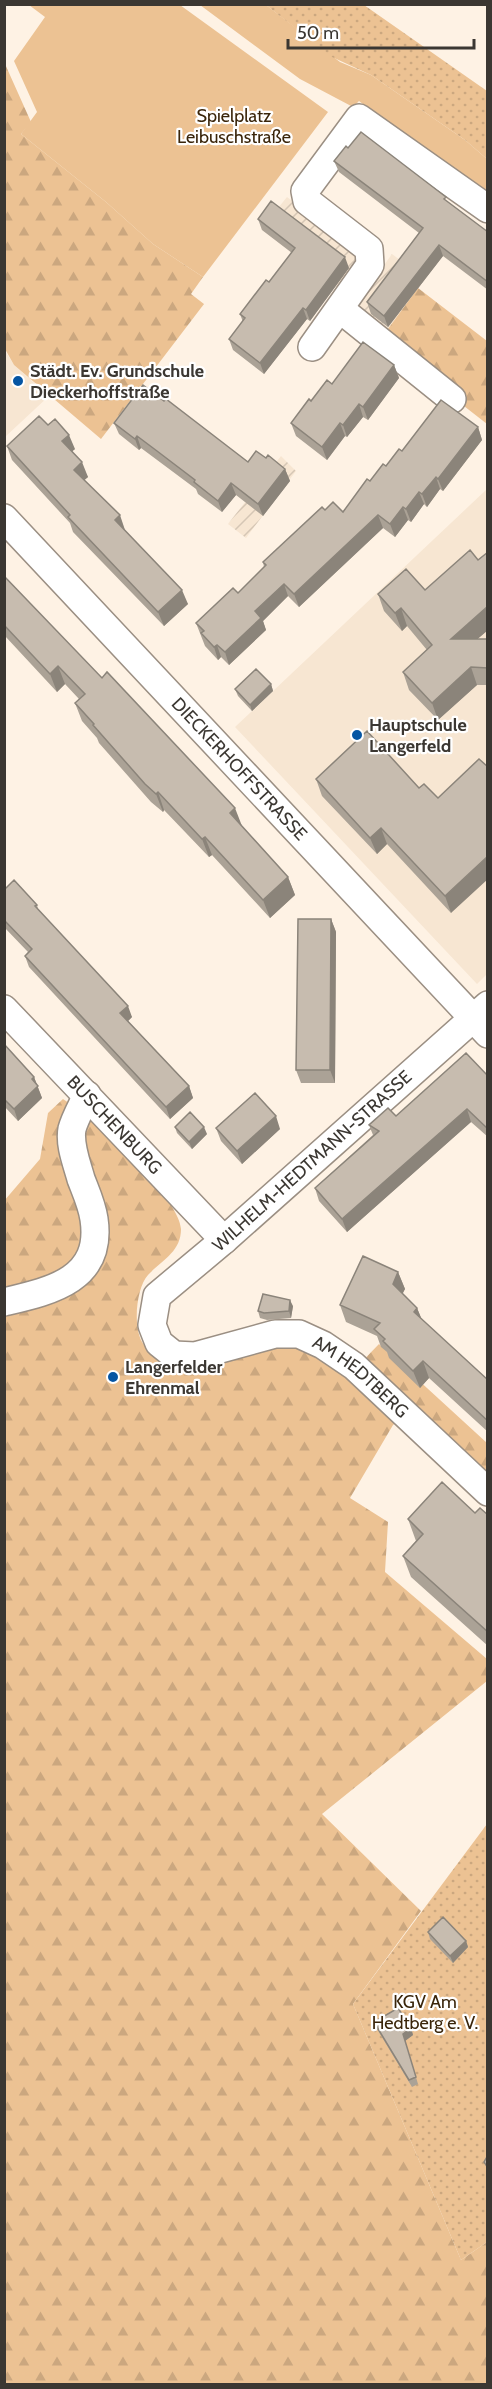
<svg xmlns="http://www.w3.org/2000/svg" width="492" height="2389" font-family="Cabin,sans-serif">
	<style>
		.built { fill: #f7e6d2 }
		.industrial { fill: url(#industrial-furrows) }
		.green { fill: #ecc293 }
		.forest { fill: url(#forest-firs) }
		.garden { fill: url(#garden-dots) }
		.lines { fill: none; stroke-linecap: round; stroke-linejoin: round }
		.minor-casing { stroke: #9b8f83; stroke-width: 30 }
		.minor { stroke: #fff; stroke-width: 27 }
		.wall { fill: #aba296 }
		.shaded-wall { fill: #8b847a }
		.building { fill: #c7bcaf; stroke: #8b847a; stroke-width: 1.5 }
		.poi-dot { fill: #0555a3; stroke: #fff; stroke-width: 2 }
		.labels { text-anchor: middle; stroke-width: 4.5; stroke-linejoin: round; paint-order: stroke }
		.park-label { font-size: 18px; fill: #3a250a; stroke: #fff }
		.poi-label { font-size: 18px; font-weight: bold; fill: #3b3732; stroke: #fff; text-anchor: start }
		.street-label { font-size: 18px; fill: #3b3732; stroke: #fff }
	</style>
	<defs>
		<pattern id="industrial-furrows" width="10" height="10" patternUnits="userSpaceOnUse" patternTransform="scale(1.5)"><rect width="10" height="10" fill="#f7e6d2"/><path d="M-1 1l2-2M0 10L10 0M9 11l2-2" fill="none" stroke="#d5c6b5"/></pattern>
		<pattern id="forest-firs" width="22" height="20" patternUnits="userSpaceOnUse" patternTransform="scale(1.5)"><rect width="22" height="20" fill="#ecc293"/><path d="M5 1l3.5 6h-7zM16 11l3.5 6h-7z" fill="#cba77f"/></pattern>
		<pattern id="garden-dots" width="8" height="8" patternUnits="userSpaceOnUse" patternTransform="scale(1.5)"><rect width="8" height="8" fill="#ecc293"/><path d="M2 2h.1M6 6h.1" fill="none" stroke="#cba77f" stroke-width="1.8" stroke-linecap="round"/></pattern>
	</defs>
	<rect width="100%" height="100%" fill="#fef2e4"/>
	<path class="built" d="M4,349l10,16 35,31 -44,41z
		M487,489v485l-10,10 -242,-257z"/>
	<path class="industrial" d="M287,197l66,50 4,7 1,9 -17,27 -80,-61z
		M392,254l33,25 -40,54 -24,-22 -2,-8 3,-7z
		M281,456l15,15 -50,67 -18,-14z"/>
	<path class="green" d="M29,5h151l148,107 -125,165 -50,-33 -47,-42 -85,-68 16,-22 -23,-51 31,-44z
		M200,5h66l74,57 31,13 94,65 22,19v40l-128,-98 -6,6 -53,-28z"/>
	<path class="forest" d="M5,64l26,58 -10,12 85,68 47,42 50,33 -12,17 13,10 -103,135 -87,-74 -9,-16z
		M418,288l69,53v83l-32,-25 -70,-66z
		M63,1099c11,8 23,15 33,24 20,18 84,79 85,106 0,23 -19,31 -33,46 -12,13 -16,55 -4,70 5,5 17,10 23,14l108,-17 40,7 31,29 33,-34 108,99v39l-77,-71 -17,14 -43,73 38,24 -3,50 102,87v22l-165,133 99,97 -68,93 108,256 26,-18 1,142h-483l-1,-1183 36,-42 8,-46z"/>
	<path class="garden" d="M266,5h98l123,86v68l-22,-19 -94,-65 -39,-18z
		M487,1824v418l-26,18 -108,-256z"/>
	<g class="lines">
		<g class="minor-casing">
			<g id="minor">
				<path d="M340,309l112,90"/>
				<path d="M312,347l58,-82 -1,-16 -62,-48 -2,-10 54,-73 129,91"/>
				<path id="s1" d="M4,518l484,516"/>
				<path id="s2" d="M488,1005l-264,235 -67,56 -5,29 7,18 15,12 21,1 80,-22h24l24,11 31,21 134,126"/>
				<path id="s3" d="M4,1009l220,231"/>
				<path d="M4,1302c47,-11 99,-22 90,-83 -2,-14 -8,-27 -13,-40 -4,-15 -12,-34 -9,-50 3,-11 10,-23 15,-34"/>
			</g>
		</g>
		<use href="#minor" class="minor"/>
	</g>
	<path class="wall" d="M334,161l114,41 40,30v58l-45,-34 -55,71 -17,-13 -4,-12 52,-69 -80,-61z
		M258,219l91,49 -39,53 -3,-2 -43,55 -31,-24 -4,-11 14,-17 -3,-8 29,-32 23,-29 -30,-23z
		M394,365l5,13 -31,42 -5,-3 -16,20 -2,-1 -18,24 -31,-24 -5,-13 20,-22 21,-17z
		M164,401l84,61 18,-4 19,11 5,12 -27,35 -27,-21 -14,17 -24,-18 -2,-5 -55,-41 -2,2 -20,-16 -5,-11z
		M478,427l4,13 -39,51 -3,-2 -13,18 -3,-3 -13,18 -3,-2 -13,17 -12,-9 -84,79 -11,-11 -25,25 3,9 -37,35 -8,-8 -3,3 -13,-14 -9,-23 42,-30 26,-26 -1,-5 62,-52 18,2 27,-31 32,-30z
		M7,446l68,3 -3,2 16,26 -4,3 41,50 63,74 -24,22 -91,-94 -3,-9 -58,-63z
		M488,552v78l-11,9h11v46h-11l-39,35 -29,-30 -6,-18 24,-22 -20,-24 -5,5 -18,-20 -6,-17 47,-4 53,-30z
		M4,576l238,250 46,51 7,18 -25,23 -58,-63 -3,2 -45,-47 -1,2 -12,-10 -52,-59 -2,-5 -15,-17 -7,-18 4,-4 -14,-15 -8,8 -52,-56z
		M271,684l2,7 -21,20 -14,-15 -3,-7z
		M316,779l103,9 19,10 13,115 -64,-69 -10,10 -55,-58z
		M4,888l33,17 1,4 94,108 -4,4 61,65 4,12 -23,21 -141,-152 -4,-11 3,-4 -24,-25z
		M331,919l5,13 -1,151h-34l-5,-13z
		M4,1044l30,33 8,21 -24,23 -14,-15z
		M488,1076v61l-17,-15 -124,110 -28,-31 -4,-13 58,-53 -4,-10 27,-9z
		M175,1127l32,7 -15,15 -15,-16z
		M216,1128l64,1 -38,35 -21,-23z
		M398,1272l7,17 -3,4 15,15 5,12 66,60v52l-59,-54 -9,10 -31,-30 -2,-6 -6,-5 -4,-11 -31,-14 -6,-17z
		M293,1306l-2,12 -24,2 -7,-2 -2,-7z
		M475,1513l13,2v131l-77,-69 -8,-21 13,-15 -8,-22z
		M428,1932l38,9 2,6 -15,16 -23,-24z
		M374,2022l37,6 2,7 -8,6 13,43 -6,3 -35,-58z"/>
	<path class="shaded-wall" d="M439,245l4,11 -55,71 -4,-11z
		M345,257l4,11 -39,53 -4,-11z
		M303,308l4,11 -43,55 -4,-11z
		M394,365l5,13 -31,42 -5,-13z
		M359,404l4,13 -16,20 -4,-12z
		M340,423l5,13 -18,24 -5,-13z
		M478,427l4,13 -39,51 -5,-12z
		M69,435l6,14 -7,6 -6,-14z
		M137,436l4,12 -2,2 -4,-11z
		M82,462l6,15 -8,7 -6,-14z
		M285,469l5,12 -27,35 -5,-12z
		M436,477l4,12 -13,18 -5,-13z
		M231,483l5,12 -14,17 -4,-11z
		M419,492l5,12 -13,18 -5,-13z
		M403,507l5,13 -13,17 -5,-13z
		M120,515l5,15 -10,-10z
		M378,515l5,13 -84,79 -5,-13z
		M284,584l4,12 -25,25 3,9 -37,35 -4,-13 30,-41z
		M182,590l6,14 -24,22 -6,-14z
		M488,606v24l-30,26 -7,-17z
		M401,608l6,18 -5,5 -7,-18z
		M217,645l4,12 -3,3 -4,-13z
		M58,666l7,18 -8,8 -7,-18z
		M471,667l6,18 -39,35 -6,-17z
		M271,684l2,7 -21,20 -2,-6z
		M158,792l6,18 -1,2 -7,-18z
		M235,808l7,18 -12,-13z
		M381,828l6,16 -10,10 -7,-16z
		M205,837l7,18 -3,2 -7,-18z
		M488,856v23l-37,34 -6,-17z
		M288,877l7,18 -25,23 -7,-18z
		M331,919l5,13 -1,151 -5,-13z
		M128,1006l4,11 -7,7 -5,-11z
		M34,1077l8,21 -24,23 -4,-12 18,-30z
		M189,1086l4,12 -23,21 -4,-12z
		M467,1109l4,13 -124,110 -5,-13z
		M276,1116l4,13 -38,35 -5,-13z
		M204,1127l3,7 -15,15 -3,-7z
		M398,1272l7,17 -6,12 -6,-17z
		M290,1300l3,6 -2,12 -2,-7z
		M417,1308l7,17 -10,-13z
		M423,1361l6,17 -9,10 -7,-17z
		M466,1941l2,6 -15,16 -3,-7z
		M411,2028l2,7 -8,6 13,43 -15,-50z"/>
	<path class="building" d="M361,132l85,65 -2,2 44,33v50l-49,-37 -55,71 -17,-14 56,-74 -89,-67 12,-15 2,2z
		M271,201l74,56 -39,53 -3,-2 -43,55 -31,-24 16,-21 -5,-4 26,-34 3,2 26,-34 -37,-29z
		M363,342l31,23 -31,42 -4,-3 -16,21 -3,-2 -18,24 -31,-24 18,-24 2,2 16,-21 5,4z
		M143,385l21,16 2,-2 82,63 8,-11 10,7 2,-3 17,14 -27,35 -27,-21 -13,18 -24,-19 1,-2 -38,-29 -20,-15 -2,3 -21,-16z
		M441,400l37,27 -40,52 -2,-2 -14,17 -3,-2 -13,17 -3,-2 -13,17 -12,-9 -84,79 -10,-10 -29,27 6,7 -36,34 -8,-7 -3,2 -13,-14 3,-2 -8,-8 37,-35 5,5 28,-28 -3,-3 59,-55 3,3 8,-8 10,10 24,-33 3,2 13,-17 3,2 13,-17 3,2z
		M39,416l9,9 7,-6 14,16 -7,6 20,21 -8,8 46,45 -5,5 67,70 -24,22 -90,-95 2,-2 -63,-69z
		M470,550l8,10 10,-8v54l-37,33h37v29l-17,-1 -39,36 -29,-31 29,-27 -31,-37 -6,5 -17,-19 28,-25 19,21z
		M4,576l98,102 5,-6 128,136 -5,5 58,64 -25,23 -58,-63 -3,2 -44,-47 -2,2 -11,-10 -52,-59 1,-1 -19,-21 10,-9 -27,-28 -8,8 -46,-49z
		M256,669l15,15 -21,21 -15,-16z
		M367,731l52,57 5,-4 14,14 41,-39 9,8v89l-43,40 -64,-68 -11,10 -54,-59z
		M14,880l23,25 -2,1 93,100 -8,7 69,73 -23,21 -141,-151 7,-7 -28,-29v-32l1,1z
		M298,919h33l-1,151h-34z
		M4,1044l30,33 -2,2 6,7 -24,23 -10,-10z
		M466,1053l22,23v53l-21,-20 -125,110 -27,-31 64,-57 -10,-6 19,-17 8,8z
		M255,1093l21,23 -39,35 -21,-23z
		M190,1112l14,15 -15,15 -14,-15z
		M363,1256l35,16 -5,12 24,24 -3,4 74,68v41l-65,-60 -10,10 -30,-30 2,-2 -11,-10 6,-6 -40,-18z
		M263,1294l27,6 -1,11 -25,2 -6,-2z
		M442,1482l33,31 5,-5 8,7v117l-85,-76 20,-22 -15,-15z
		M443,1917l23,24 -16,15 -22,-24z
		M398,2008l13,20 -8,6 13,43 -7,3 -35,-58z
		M488,2155v13l-4,-6z"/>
	<g class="poi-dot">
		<circle cx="18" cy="381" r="6"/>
		<circle cx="357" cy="735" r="6"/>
		<circle cx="113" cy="1377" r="6"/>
	</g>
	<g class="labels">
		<g class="park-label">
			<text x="234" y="122">Spielplatz<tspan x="234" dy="21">Leibuschstraße</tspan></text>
			<text x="425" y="2008">KGV Am<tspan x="425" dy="21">Hedtberg e. V.</tspan></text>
		</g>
		<g class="poi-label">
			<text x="30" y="377">Städt. Ev. Grundschule<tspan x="30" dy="21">Dieckerhoffstraße</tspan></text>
			<text x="369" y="731">Hauptschule<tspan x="369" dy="21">Langerfeld</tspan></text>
			<text x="125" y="1373">Langerfelder<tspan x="125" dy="21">Ehrenmal</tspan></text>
		</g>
		<g class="street-label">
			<text dy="6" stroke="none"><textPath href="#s1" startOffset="344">DIECKERHOFFSTRASSE</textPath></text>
			<text dy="6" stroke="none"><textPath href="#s3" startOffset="160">BUSCHENBURG</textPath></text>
			<text transform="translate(312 1161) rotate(-42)" y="6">WILHELM-HEDTMANN-STRASSE</text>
			<text dy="6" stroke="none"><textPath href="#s2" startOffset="712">AM HEDTBERG</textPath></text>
		</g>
	</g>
	<rect width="492" height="2389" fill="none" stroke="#3b3732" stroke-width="12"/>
	<path d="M288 39v9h186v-9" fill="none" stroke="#3b3732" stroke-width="3"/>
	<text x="297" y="39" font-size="18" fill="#3b3732" stroke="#ffffff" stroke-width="4.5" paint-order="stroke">50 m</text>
</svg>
